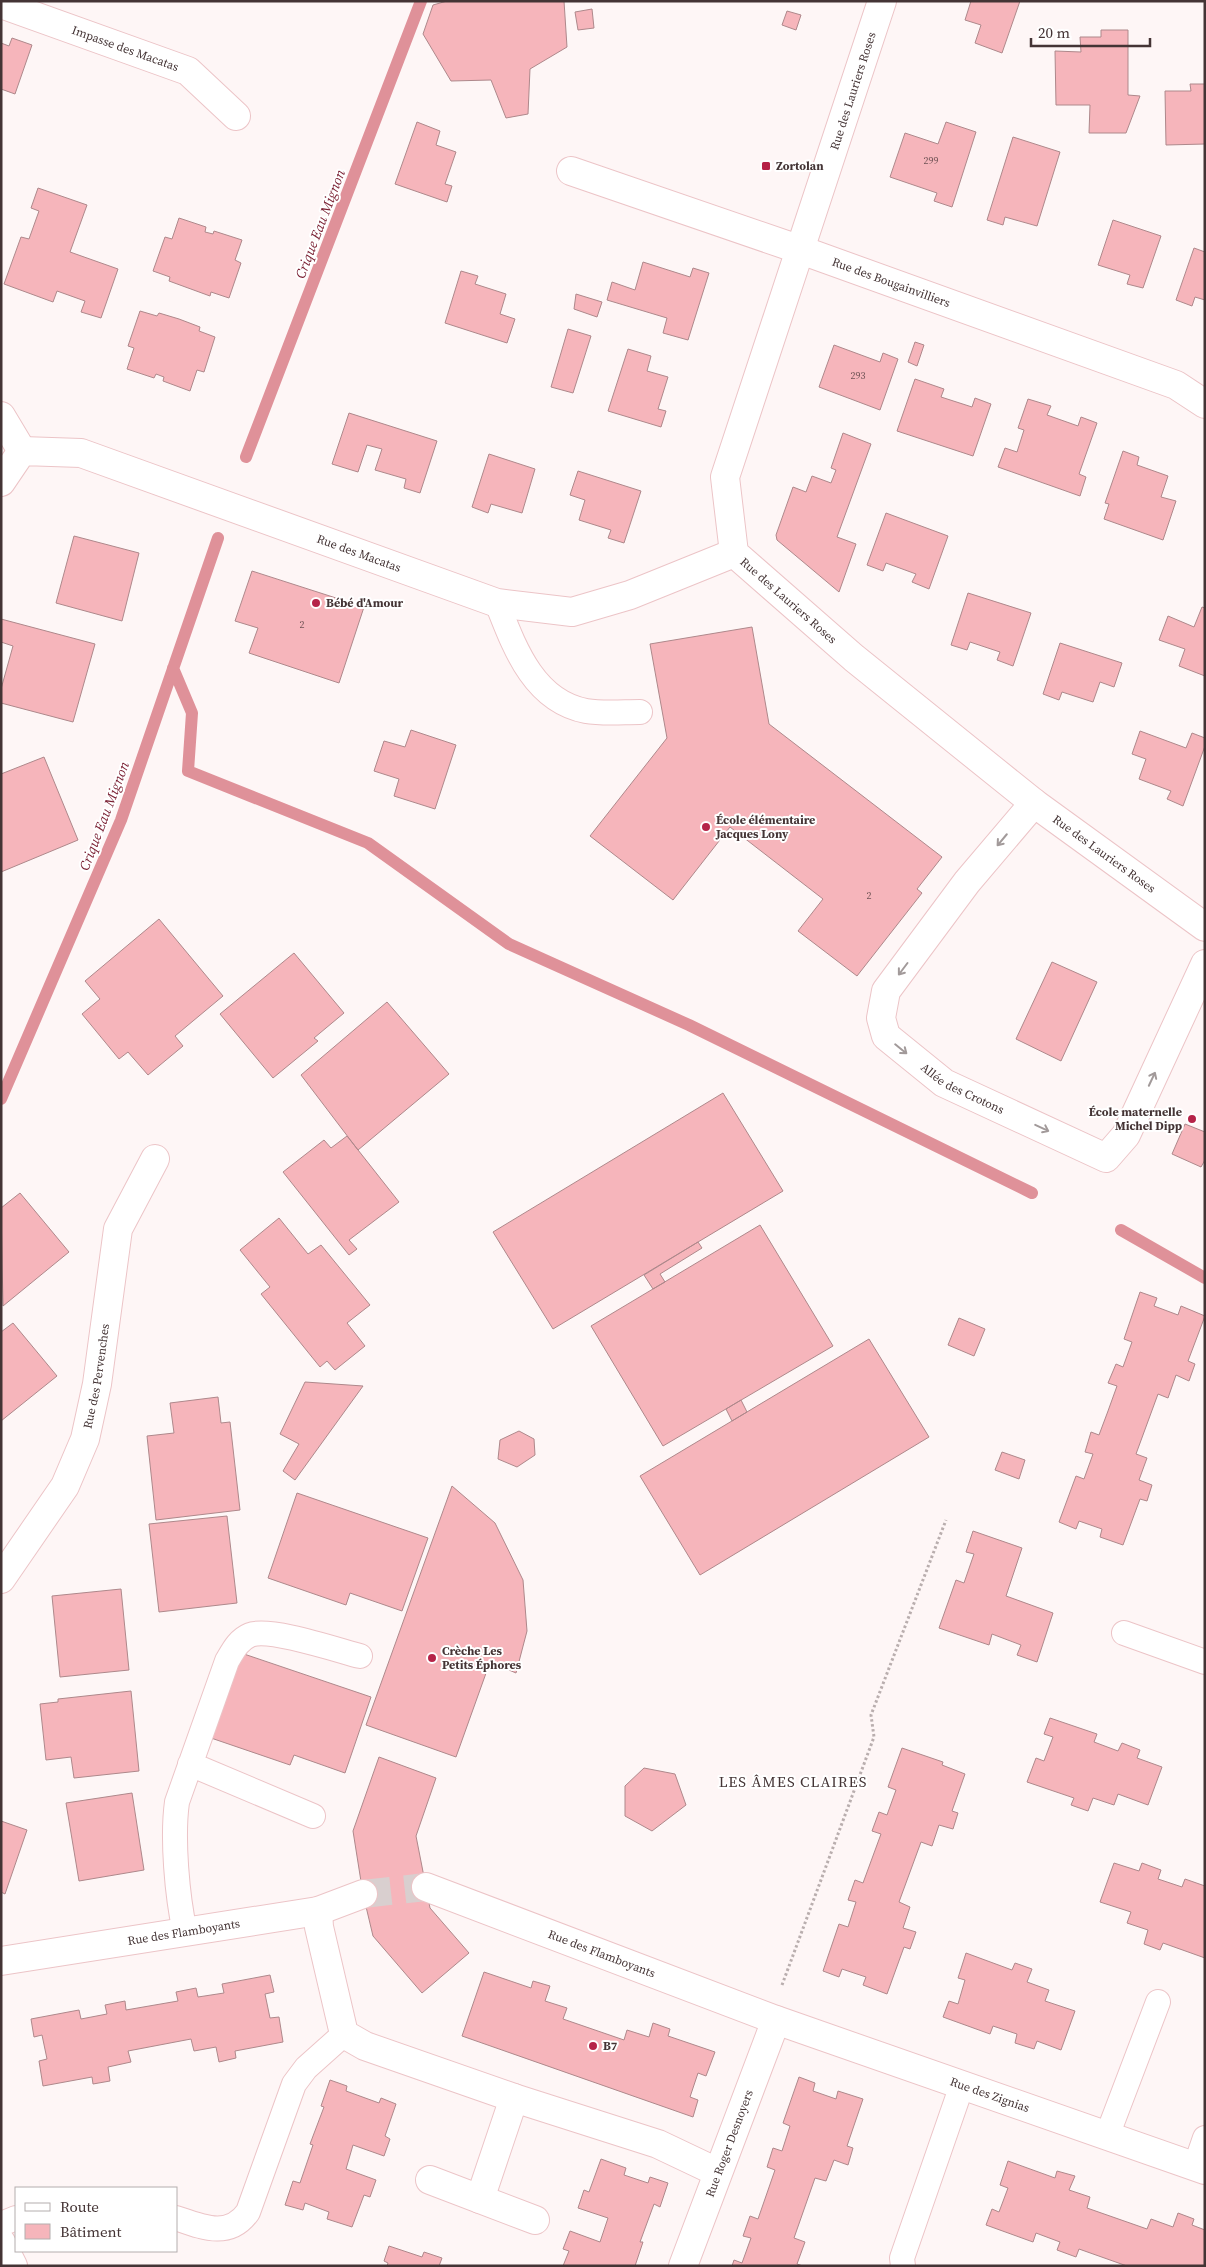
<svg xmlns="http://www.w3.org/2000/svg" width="1206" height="2267" font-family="'Source Serif 4',serif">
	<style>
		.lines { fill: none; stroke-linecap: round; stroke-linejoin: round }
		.stream { stroke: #df9199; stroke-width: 12 }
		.building { fill: #f6b5bb; stroke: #ae888b }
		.street-tunnel { stroke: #d9cfcf; stroke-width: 28; stroke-dasharray: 28 14; stroke-linecap: butt }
		.lane-casing { stroke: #ecc4c7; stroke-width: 26 }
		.street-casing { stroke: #ecc4c7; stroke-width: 30 }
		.path { stroke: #b9aeae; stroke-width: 3; stroke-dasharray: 2.5 2.5; stroke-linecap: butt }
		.lane { stroke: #fff; stroke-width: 24 }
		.street { stroke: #fff; stroke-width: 28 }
		.oneway { stroke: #a29a9a }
		.poi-dot { fill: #b52348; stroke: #fff; stroke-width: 2 }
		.labels { text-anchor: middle; stroke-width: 4; stroke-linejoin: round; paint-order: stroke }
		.number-label { font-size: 10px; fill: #705456 }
		.street-label { font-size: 12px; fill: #443435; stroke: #fff }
		.poi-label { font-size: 12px; font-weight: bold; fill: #443435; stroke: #fff; text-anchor: start }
		.water-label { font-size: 14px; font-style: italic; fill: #791e31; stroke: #fff }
		.quarter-label { font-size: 15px; letter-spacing: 1px; fill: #443435; stroke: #fff }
	</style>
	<rect width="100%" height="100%" fill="#fef6f6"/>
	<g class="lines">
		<path class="stream" d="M246,457l175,-456
			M173,668l19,45 -4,58 180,72 141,101 180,81 343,168
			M1,1099l120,-279 97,-282
			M1121,1230l84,48"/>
	</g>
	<path class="building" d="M447,1h117l3,46 -37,22 -2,45 -22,4 -15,-38 -40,1 -28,-47 10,-29z
		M971,1h49l-18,52 -27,-10 6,-18 -16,-5z
		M592,9l2,19 -16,2 -3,-18z
		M787,11l14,4 -5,15 -14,-5z
		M1101,30h27v65l12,1 -14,37h-37l1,-28h-34l-1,-54 26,1 -1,-15h21z
		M12,38l20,7 -17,49 -14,-5v-46l8,3z
		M1190,84h15v60l-39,1 -1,-54h26z
		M417,122l23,9 -4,14 20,7 -11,32 7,2 -5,16 -52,-18z
		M946,122l30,10 -24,75 -18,-6 3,-8 -47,-16 15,-44 33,11z
		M1013,137l47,15 -23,74 -32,-9 -2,8 -16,-5z
		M38,188l49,17 -17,47 48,17 -17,49 -20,-6 4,-11 -28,-10 -4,11 -49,-18 17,-47 8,2 10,-28 -8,-3z
		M179,218l27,9 -1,5 8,2 1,-3 28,9 -7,20 6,3 -12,35 -18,-6 -1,4 -41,-15 1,-4 -17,-6 12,-34 7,2z
		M1113,220l48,16 -18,52 -16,-4 3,-9 -32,-10z
		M1194,248l11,4v48l-10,-3 -3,9 -16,-6z
		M643,262l47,15 3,-9 16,5 -21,67 -25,-7 4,-15 -60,-18 5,-18 23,8z
		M461,271l17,5 -3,8 31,10 -6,20 15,5 -8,24 -62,-20z
		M576,294l26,8 -5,15 -23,-8z
		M140,311l17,5 2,-3 20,6 21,8 -1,4 16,6 -11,35 -7,-2 -7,21 -27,-10 1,-4 -8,-3 -2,4 -27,-9 7,-21 -6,-2z
		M568,329l23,7 -18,57 -22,-6z
		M915,342l9,3 -7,21 -9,-4z
		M834,345l46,17 3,-9 15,6 -18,51 -61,-23z
		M628,349l23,7 -4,15 21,6 -10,32 8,2 -5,16 -53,-16z
		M915,379l29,10 -3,8 31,10 3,-9 16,6 -18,52 -76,-25z
		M1028,399l23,7 -4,9 31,11 3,-9 16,6 -18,51 7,3 -6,19 -82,-29 7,-19 12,4 7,-22 -6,-2z
		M349,413l88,28 -17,52 -16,-5 2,-9 -31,-9 7,-21 -15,-4 -9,27 -26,-8z
		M843,433l28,11 -34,93 19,7 -17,48 -62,-52 -1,-5 17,-48 13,5 6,-16 19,7 5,-13 -5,-2z
		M1123,451l16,6 -2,8 31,11 -7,21 15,4 -13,39 -59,-21 5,-15 -4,-1z
		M489,454l46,15 -13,44 -31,-9 -3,9 -16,-6z
		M578,471l63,20 -17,52 -16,-5 3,-8 -32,-10 6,-20 -15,-5z
		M886,513l62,23 -19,53 -17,-7 4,-8 -30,-11 -3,8 -16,-6z
		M74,536l65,17 -17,68 -66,-18z
		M252,571l112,36 -25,76 -90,-30 9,-25 -23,-7z
		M968,593l63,20 -18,53 -16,-6 3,-8 -30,-10 -3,8 -16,-5z
		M1202,607l3,1v68l-26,-10 6,-17 -26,-9 9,-24 26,11z
		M1,619l94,25 -22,78 -72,-19v-14l12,-43 -12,-4z
		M752,627l17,97 173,133 -25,32 5,4 -65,83 -59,-45 25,-32 -93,-72 -57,73 -83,-64 77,-98 -17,-94z
		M1060,643l62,20 -8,24 -14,-5 -7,20 -31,-10 -3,8 -16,-6z
		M411,730l45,15 -21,64 -41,-13 5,-17 -25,-8 10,-30 21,6z
		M1140,731l46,17 6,-15 13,5v8l-22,60 -16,-7 4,-8 -32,-12 7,-20 -14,-5z
		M44,757l34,83 -77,32v-98z
		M159,919l64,77 -48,40 8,10 -35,29 -20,-23 -9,7 -37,-45 18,-15 -15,-18z
		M294,953l50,60 -30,25 4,3 -45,37 -53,-64z
		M1052,962l45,20 -36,79 -45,-22z
		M387,1002l62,72 -91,76 -57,-75z
		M723,1093l60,98 -230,138 -60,-97z
		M1185,1124l20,8v28l-4,7 -29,-13z
		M347,1136l52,66 -50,38 8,9 -8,6 -66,-83 41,-32 7,8z
		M20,1193l49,59 -66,54 -2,-98z
		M279,1218l29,36 13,-9 49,60 -23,18 18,23 -30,24 -8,-9 -7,6 -59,-73 9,-7 -30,-37z
		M760,1225l73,121 -170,100 -72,-120z
		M698,1242l4,6 -42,26 5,8 -12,7 -9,-14z
		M1140,1292l17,6 -3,8 24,9 3,-9 24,10 -17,45 7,3 -6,17 -13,-6 -8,23 -10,-4 -22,60 11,4 -8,22 13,5 -5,16 -7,-2 -17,46 -23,-8 2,-8 -23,-8 -3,8 -17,-7 17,-46 8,3 9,-25 -8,-2 6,-20 8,3 9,-24 9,-25 -9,-3 8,-19 7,3 9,-25 -8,-3z
		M959,1318l26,11 -11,27 -26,-11z
		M13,1323l44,53 -56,45v-89z
		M869,1339l60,98 -229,138 -60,-99z
		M305,1382l58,4 -68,94 -12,-9 16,-27 -19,-10z
		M218,1397l3,26 9,-1 10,88 -84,10 -9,-84 27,-3 -4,-30z
		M741,1400l6,12 -15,9 -6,-12z
		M519,1431l15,8 1,16 -18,12 -19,-8 2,-19z
		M1002,1452l23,8 -6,19 -24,-9z
		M452,1486l43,37 28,57 4,51 -11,42 -26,-11 -34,95 -90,-32z
		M297,1493l131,45 -26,73 -52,-18 -4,12 -78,-27z
		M227,1516l10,87 -78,9 -10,-88z
		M973,1531l49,17 -16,48 47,17 -16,49 -20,-7 4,-10 -29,-11 -3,11 -50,-17 17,-48 8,3 10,-29 -8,-2z
		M121,1589l8,81 -69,7 -8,-81z
		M241,1653l130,44 -26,76 -51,-18 -4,10 -79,-27z
		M131,1691l8,80 -65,7 -3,-21 -25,3 -6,-56 18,-2v-3z
		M1050,1718l47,16 -3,8 24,9 4,-8 18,7 -3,8 25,9 -14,38 -30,-11 -4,11 -21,-7 -5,13 -17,-6 3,-7 -47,-16 9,-24 8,3 9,-24 -9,-3z
		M902,1748l41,14 -1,3 23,9 -13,37 6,2 -5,16 -14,-4 -7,21 -11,-4 -22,60 11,5 -7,21 13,4 -6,17 -6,-2 -17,47 -24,-9 3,-8 -24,-8 -3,8 -16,-6 16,-47 9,3 8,-25 -8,-2 7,-20 8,3 18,-49 -9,-3 7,-19 8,3 9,-25 -8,-3z
		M379,1757l57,21 -20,58 10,51 4,21 39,45 -47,40 -49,-57 -10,-42 -10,-63z
		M644,1768l31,6 11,31 -34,26 -27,-15v-30z
		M132,1793l12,77 -65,11 -13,-78z
		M1,1821l26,9 -22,64 -4,-2z
		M1114,1863l25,8 3,-8 19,7 -3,9 24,8 3,-8 20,7v72l-42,-15 -3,7 -16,-6 4,-14 -21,-7 4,-11 -31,-10z
		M966,1953l46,17 3,-7 17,6 -5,13 22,8 -4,11 30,10 -14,39 -24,-9 -3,8 -19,-6 2,-9 -24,-8 -3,8 -47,-17 6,-16 9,3 7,-24 -7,-2z
		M484,1972l47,16 2,-7 17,5 -5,15 22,7 -4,11 61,21 3,-10 22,7 4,-14 17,6 -2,7 47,16 -9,24 -8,-3 -8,24 8,3 -5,17 -231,-81z
		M270,1975l4,17 -9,2 5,24 9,-1 4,25 -48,9 1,7 -17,4 -3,-15 -22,4 -3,-12 -63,12 3,11 -23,5 2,14 -17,3 -1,-7 -49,9 -4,-25 8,-2 -5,-24 -8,2 -3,-18 48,-9 2,9 26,-5 -2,-9 20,-4 1,9 52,-9 -2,-9 20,-4 2,9 26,-4 -2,-9z
		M799,2077l16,6 -2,8 23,8 2,-8 25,8 -16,47 6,2 -5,17 -14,-5 -8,21 -11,-3 -21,60 11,4 -8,22 6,2h-71l2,-6 8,3 9,-25 -8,-2 7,-20 8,3 17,-49 -8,-3 6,-19 9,3 8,-25 -7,-3z
		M330,2080l17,6 -1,5 33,12 2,-5 15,6 -11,32 5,3 -6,17 -31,-11 -7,24 30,11 -6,17 -6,-2 -12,32 -25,-8 2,-7 -24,-9 -2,7 -18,-5 8,-24 7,2 13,-38 -3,-1 14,-37 -3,-1z
		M601,2159l25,9 -2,7 24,8 2,-6 18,6 -8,24 -6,-3 -14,38h3l-8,24h-72l6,-15 -6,-2 7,-18 30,11 8,-24 -30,-10 6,-18 5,2z
		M1008,2161l47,17 2,-7 18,5 -6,14 21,7 -3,11 60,21 4,-10 22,8 5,-14 16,6 -2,6 13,5v36h-78l-48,-17 -3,8 -19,-7 3,-8 -24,-9 -3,9 -47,-17 6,-16 7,3 9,-24 -8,-3z
		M389,2246l33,11 2,-5 18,6 -3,8h-52l1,-3 -4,-2z"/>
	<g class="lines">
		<path class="street-tunnel" d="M363,1894l63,-7"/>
		<g class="lane-casing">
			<path id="lane" d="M497,603c17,43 36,98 89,108 17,3 37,1 54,1
				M1124,1633l81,29
				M190,1764l123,52
				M185,1932c-8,-36 -13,-94 -8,-130l50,-141c6,-10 11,-21 23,-26 19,-8 87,15 110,21
				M1107,2136l51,-134
				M1195,2167l10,-29
				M176,2218c26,9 53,21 72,-6l46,-128 12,-16 38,-34
				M1,2224l15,-6
				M903,2266l-1,-8 60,-173"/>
		</g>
		<g class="street-casing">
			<g id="street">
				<path id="s1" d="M882,1l-157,476 9,76 120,105 180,145 171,124"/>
				<path id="s2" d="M1,4l187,67 48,45"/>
				<path id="s3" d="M571,171l230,79 375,135 29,19"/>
				<path d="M1,416l21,35"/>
				<path id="s4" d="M1,482l21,-31 59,2 416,150 75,9 58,-17 104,-42"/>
				<path id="s5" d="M1034,803l-67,79 -81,109 -5,27 5,18 58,47 162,75 20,-23 79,-171"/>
				<path id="s6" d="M1,1579l64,-93 20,-47 12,-55 21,-155 37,-70"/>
				<path id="s7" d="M426,1887l350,133 429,150"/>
				<path d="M318,1911l1,16 25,107 21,12 149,52 144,46 59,28"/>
				<path id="s8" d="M1,1961l317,-50 45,-17"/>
				<path d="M430,2180l105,40"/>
				<path d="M480,2199l34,-101"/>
				<path d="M1,2242l12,24"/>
				<path id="s9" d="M683,2266l93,-246"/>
			</g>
		</g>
		<path class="path" d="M782,1985l92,-248 -3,-22 75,-195"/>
		<use href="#lane" class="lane"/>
		<use href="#street" class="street"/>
	</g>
	<defs><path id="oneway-shaft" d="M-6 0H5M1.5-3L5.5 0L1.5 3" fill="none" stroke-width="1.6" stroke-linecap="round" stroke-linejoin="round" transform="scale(1.25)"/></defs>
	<g class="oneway">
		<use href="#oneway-shaft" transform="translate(1002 840) rotate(130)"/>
		<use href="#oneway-shaft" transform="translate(903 969) rotate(127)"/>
		<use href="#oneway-shaft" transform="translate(901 1049) rotate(39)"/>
		<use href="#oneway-shaft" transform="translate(1152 1079) rotate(-65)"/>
		<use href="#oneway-shaft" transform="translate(1042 1128) rotate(25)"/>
	</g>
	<g class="poi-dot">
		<rect x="761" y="161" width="10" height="10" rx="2.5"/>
		<circle cx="316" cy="603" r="5"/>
		<circle cx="706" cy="827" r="5"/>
		<circle cx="1192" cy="1119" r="5"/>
		<circle cx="432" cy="1658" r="5"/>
		<circle cx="593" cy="2046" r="5"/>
	</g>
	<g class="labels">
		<g class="number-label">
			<text x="931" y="164">299</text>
			<text x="858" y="379">293</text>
			<text x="302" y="628">2</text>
			<text x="869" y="899">2</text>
		</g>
		<g class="street-label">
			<text dy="4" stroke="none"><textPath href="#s2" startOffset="132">Impasse des Macatas</textPath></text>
			<text transform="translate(853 91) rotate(-72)" y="4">Rue des Lauriers Roses</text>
			<text dy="4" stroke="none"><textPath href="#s3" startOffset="339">Rue des Bougainvilliers</textPath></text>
			<text dy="4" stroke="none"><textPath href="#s4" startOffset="392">Rue des Macatas</textPath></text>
			<text dy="4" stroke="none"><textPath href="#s1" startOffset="650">Rue des Lauriers Roses</textPath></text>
			<text dy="4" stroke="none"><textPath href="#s1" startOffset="1055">Rue des Lauriers Roses</textPath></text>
			<text dy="4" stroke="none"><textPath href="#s5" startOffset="379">Allée des Crotons</textPath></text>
			<text dy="4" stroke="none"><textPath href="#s6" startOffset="228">Rue des Pervenches</textPath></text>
			<text dy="4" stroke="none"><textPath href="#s8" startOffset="185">Rue des Flamboyants</textPath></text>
			<text dy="4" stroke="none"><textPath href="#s7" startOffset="188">Rue des Flamboyants</textPath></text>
			<text dy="4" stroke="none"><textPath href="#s7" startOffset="601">Rue des Zignias</textPath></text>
			<text dy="4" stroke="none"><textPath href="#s9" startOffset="131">Rue Roger Desnoyers</textPath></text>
		</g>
		<g class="poi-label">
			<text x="776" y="170">Zortolan</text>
			<text x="326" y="607">Bébé d'Amour</text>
			<text x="716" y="824">École élémentaire<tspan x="716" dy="14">Jacques Lony</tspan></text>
			<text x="1182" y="1116" text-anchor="end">École maternelle<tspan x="1182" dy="14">Michel Dipp</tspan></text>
			<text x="442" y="1655">Crèche Les<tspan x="442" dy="14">Petits Éphores</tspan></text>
			<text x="603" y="2050">B7</text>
		</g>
		<g class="water-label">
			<text transform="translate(320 224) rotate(-69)" y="5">Crique Eau Mignon</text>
			<text transform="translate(104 816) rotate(-69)" y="5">Crique Eau Mignon</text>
		</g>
		<g class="quarter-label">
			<text x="793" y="1787">LES ÂMES CLAIRES</text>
		</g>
	</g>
	<rect width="1206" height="2267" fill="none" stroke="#443435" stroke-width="5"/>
	<rect x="15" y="2187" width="162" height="65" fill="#ffffff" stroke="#b4aeae"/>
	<rect x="25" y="2203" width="25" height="8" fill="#ffffff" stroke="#b4aeae"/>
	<text x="60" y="2212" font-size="15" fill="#443435">Route</text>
	<rect x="25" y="2224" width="25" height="15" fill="#f6b5bb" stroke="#b4aeae"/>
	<text x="60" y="2237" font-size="15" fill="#443435">Bâtiment</text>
	<path d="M1031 38v8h119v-8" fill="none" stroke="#443435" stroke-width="2.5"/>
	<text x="1038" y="38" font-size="15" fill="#443435" stroke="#ffffff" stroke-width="4" paint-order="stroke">20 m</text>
</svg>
